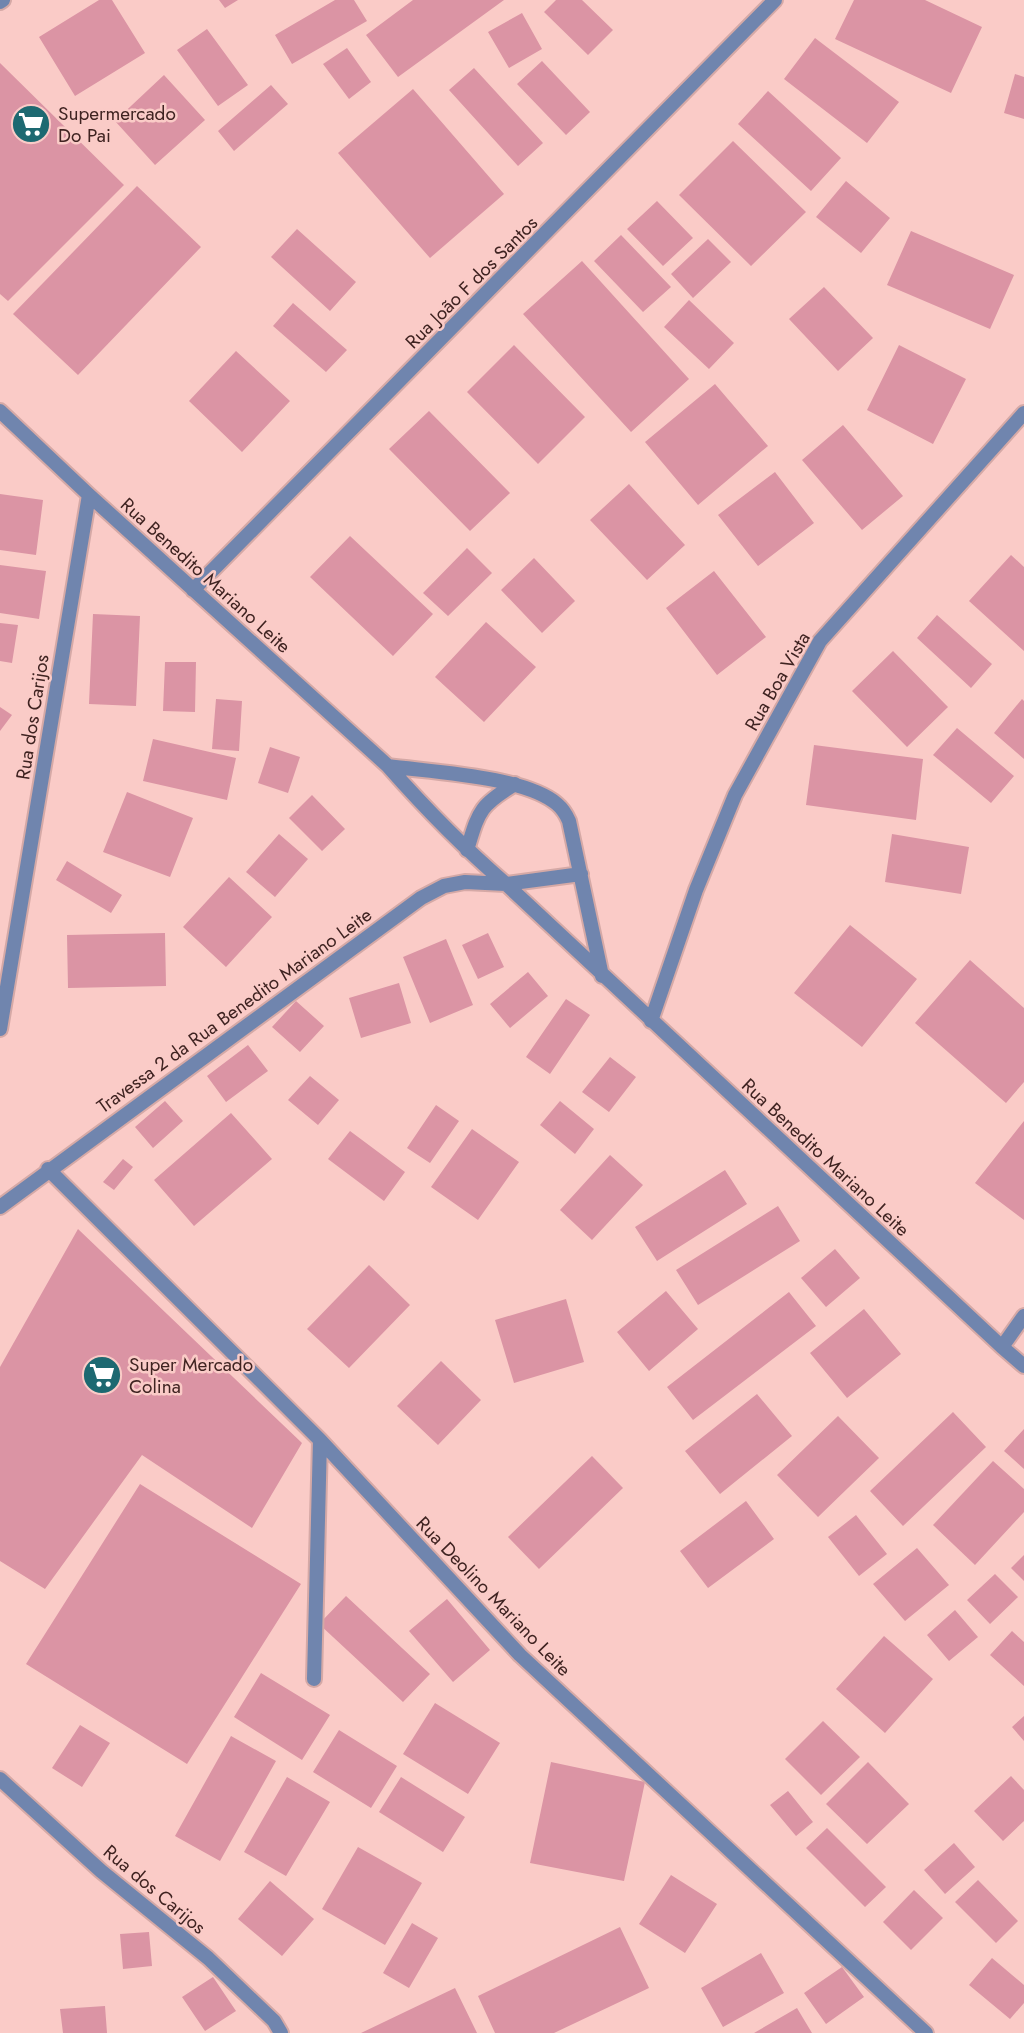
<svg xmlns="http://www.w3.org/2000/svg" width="1024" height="2033" font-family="Jost,sans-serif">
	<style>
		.building { fill: #db94a4 }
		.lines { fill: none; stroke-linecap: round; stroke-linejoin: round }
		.street-casing { stroke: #d5a9a6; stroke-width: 18 }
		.street { stroke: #7085ae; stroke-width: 14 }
		.labels { text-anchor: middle; stroke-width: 5; stroke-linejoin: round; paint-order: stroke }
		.poi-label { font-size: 19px; fill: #3f2321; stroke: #facbc7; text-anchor: start }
		.street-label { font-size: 19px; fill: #3f2321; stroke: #facbc7 }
	</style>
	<rect width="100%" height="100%" fill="#facbc7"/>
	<path class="building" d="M99,0h13l33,53 -70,43 -36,-59z
		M219,0h19l-13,8z
		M335,0h19l13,21 -75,43 -17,-29z
		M413,0h91l-106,77 -32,-42z
		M556,0h26l31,30 -25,25 -44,-43z
		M854,0h71l57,27 -31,66 -116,-54z
		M522,13l20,36 -33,19 -21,-36z
		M207,29l41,56 -30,21 -41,-56z
		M815,38l84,64 -32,41 -83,-64z
		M347,48l24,34 -22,17 -26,-35z
		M542,61l48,51 -24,23 -49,-51z
		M0,63l124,122 -116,116 -8,-7z
		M474,68l69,75 -25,23 -69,-76z
		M1015,74l9,3v42l-20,-6z
		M164,75l41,45 -50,45 -40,-44z
		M271,85l17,19 -54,47 -16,-20z
		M413,89l91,105 -74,64 -92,-105z
		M768,91l73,67 -30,33 -73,-67z
		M733,141l73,71 -55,54 -72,-71z
		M846,181l44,37 -29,35 -45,-36z
		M137,186l64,61 -123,128 -65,-61z
		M657,201l36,37 -30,28 -36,-37z
		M297,229l59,53 -26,29 -59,-54z
		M911,231l103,44 -24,54 -103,-44z
		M621,235l50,52 -28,25 -49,-51z
		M708,239l23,23 -38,36 -22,-24z
		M582,261l107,118 -58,53 -108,-118z
		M824,287l49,51 -35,33 -49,-52z
		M689,300l45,43 -25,26 -45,-42z
		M293,303l54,47 -21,22 -53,-46z
		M514,345l71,72 -47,47 -71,-72z
		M899,345l67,34 -33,65 -66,-34z
		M236,351l54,50 -48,51 -53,-51z
		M715,384l53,62 -70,59 -53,-63z
		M429,411l81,82 -40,38 -81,-82z
		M843,425l60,71 -41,34 -60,-70z
		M775,472l39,51 -56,43 -40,-51z
		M629,484l56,61 -38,35 -57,-60z
		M0,494l43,6 -7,55 -36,-5z
		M350,536l83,78 -40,42 -83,-79z
		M467,548l25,25 -44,43 -25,-23z
		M1011,555l13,12v84l-55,-50z
		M534,558l41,43 -33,32 -41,-43z
		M0,565l46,6 -7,48 -39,-6z
		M714,571l52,66 -49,38 -51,-67z
		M93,614l47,2 -4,90 -47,-2z
		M937,615l55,49 -21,24 -54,-50z
		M486,622l50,45 -52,55 -49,-45z
		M0,623l18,2 -6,38 -12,-2z
		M893,651l55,56 -41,40 -55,-56z
		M165,662h31l-1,50 -32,-1z
		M216,699l26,2 -3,50 -27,-2z
		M1022,699l2,2v58l-30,-26z
		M0,707l12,8 -12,16z
		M957,728l57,48 -23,27 -58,-48z
		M153,739l83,19 -9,42 -84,-19z
		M814,745l109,14 -7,61 -110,-15z
		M270,747l30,10 -12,36 -30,-10z
		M127,792l66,26 -23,59 -67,-25z
		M312,795l33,34 -23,22 -33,-33z
		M279,834l29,25 -33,38 -29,-25z
		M892,834l77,13 -8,47 -76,-12z
		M67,861l55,34 -11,18 -55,-33z
		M229,877l43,40 -46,50 -43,-40z
		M850,925l67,54 -55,68 -68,-54z
		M165,933l1,53 -98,2 -1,-53z
		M488,933l16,34 -26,12 -16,-34z
		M446,939l27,66 -43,18 -27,-66z
		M970,960l54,48v74l-18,21 -91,-80z
		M528,972l20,24 -38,32 -20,-24z
		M399,983l12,40 -50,15 -12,-40z
		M566,999l24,16 -40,59 -24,-17z
		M296,1001l28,25 -24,26 -28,-25z
		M248,1045l20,26 -42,31 -19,-26z
		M610,1057l26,20 -27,35 -27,-20z
		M310,1076l29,24 -21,25 -30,-25z
		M165,1101l18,20 -30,27 -18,-21z
		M560,1101l34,28 -19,25 -35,-29z
		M436,1105l23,16 -29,42 -23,-15z
		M231,1113l41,46 -78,67 -40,-46z
		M1024,1121v99l-49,-37z
		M472,1129l47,33 -41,58 -47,-33z
		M350,1131l55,41 -21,29 -56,-42z
		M610,1155l33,30 -51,55 -32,-30z
		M123,1159l10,8 -19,23 -11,-8z
		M725,1170l22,34 -90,57 -22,-34z
		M778,1206l22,35 -102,64 -22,-35z
		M78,1229l224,214 -50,85 -110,-73 -97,134 -45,-28v-194z
		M835,1249l25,29 -34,29 -25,-29z
		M369,1265l41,40 -61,63 -42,-39z
		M666,1291l32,38 -49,42 -32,-39z
		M789,1292l27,34 -123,94 -26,-33z
		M566,1299l18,63 -70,21 -19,-63z
		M864,1309l37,45 -54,44 -37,-45z
		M441,1361l40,39 -43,45 -41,-39z
		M757,1394l35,42 -72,58 -35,-43z
		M953,1412l33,35 -83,79 -33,-35z
		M838,1416l41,42 -61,59 -41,-42z
		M1024,1429v40l-20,-18z
		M592,1456l31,32 -84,81 -31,-32z
		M993,1461l31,28v23l-49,53 -42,-40z
		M140,1484l161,100 -114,180 -161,-100z
		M746,1501l28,38 -66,49 -28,-37z
		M856,1515l31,39 -28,22 -31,-39z
		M917,1548l32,37 -44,36 -32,-37z
		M1024,1555v26l-13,-13z
		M995,1574l23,23 -28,27 -23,-24z
		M346,1596l84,78 -27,28 -84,-78z
		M447,1599l43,51 -37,32 -44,-51z
		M955,1610l23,27 -29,24 -22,-26z
		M1012,1631l12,11v44l-34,-31z
		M884,1636l49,43 -48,54 -49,-44z
		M261,1673l69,42 -28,45 -68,-43z
		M435,1703l65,40 -32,51 -65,-40z
		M1024,1716v25l-12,-14z
		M823,1721l37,36 -39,38 -36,-36z
		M80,1725l30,18 -28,44 -30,-19z
		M339,1730l58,36 -26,42 -58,-36z
		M231,1736l45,25 -56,100 -45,-25z
		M551,1762l94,20 -21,99 -94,-18z
		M868,1762l41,42 -42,40 -41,-40z
		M1011,1776l13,14v31l-21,20 -29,-30z
		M287,1777l43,25 -44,74 -42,-24z
		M401,1777l64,40 -22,35 -64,-40z
		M788,1791l25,31 -17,14 -26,-31z
		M827,1828l59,59 -21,20 -59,-59z
		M954,1843l21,24 -30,27 -21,-24z
		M358,1847l64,36 -37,62 -63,-36z
		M671,1875l46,29 -32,49 -46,-29z
		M978,1880l40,41 -22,22 -41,-41z
		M270,1881l44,38 -32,37 -44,-37z
		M914,1890l29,28 -32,32 -28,-28z
		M412,1923l26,15 -29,50 -26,-15z
		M620,1927l29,61 -95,45h-59l-17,-37z
		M149,1932l3,34 -29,3 -3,-35z
		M761,1953l23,40 -61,34 -22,-39z
		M992,1958l32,27v18l-14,16 -41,-34z
		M842,1967l22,30 -38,27 -22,-31z
		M213,1977l23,34 -31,20 -23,-34z
		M455,1988l22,45h-116z
		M105,2006l2,27h-44l-3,-24z
		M797,2008l15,25h-58z"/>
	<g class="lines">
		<g class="street-casing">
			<path id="street" d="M0,2l3,-2
				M0,411l89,84 299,271c37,42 75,81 118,118l496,463 22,19
				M193,590l582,-590
				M388,766c43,6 136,10 169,38 6,5 9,10 12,17l33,155
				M467,850c12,-39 12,-44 48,-66
				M651,1021l45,-131 39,-95 85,-154 204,-228
				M0,1029l89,-534
				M48,1169l272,271 200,215 406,378
				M0,1207l421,-309 23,-12 21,-4 41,2 75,-10
				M1002,1347l22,-31
				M314,1679l6,-239
				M0,1779l101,92 107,87 66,63 7,12"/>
		</g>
		<use href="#street" class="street"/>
	</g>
	<defs>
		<g id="supermarket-disc" transform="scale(2.0125)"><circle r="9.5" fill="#1d6971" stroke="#facbc7"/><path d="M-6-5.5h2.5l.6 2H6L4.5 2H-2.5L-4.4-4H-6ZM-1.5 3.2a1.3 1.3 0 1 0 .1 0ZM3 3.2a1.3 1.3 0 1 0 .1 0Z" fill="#fff"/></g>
	</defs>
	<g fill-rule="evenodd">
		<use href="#supermarket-disc" x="31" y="124"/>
		<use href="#supermarket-disc" x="102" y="1375"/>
	</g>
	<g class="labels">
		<g class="poi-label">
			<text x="58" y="120">Supermercado<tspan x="58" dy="22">Do Pai</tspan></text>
			<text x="129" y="1371">Super Mercado<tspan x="129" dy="22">Colina</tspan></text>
		</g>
		<g class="street-label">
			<text transform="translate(471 282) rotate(-45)" y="7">Rua João F dos Santos</text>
			<text transform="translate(206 575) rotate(42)" y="7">Rua Benedito Mariano Leite</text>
			<text transform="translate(777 681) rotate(-60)" y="7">Rua Boa Vista</text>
			<text transform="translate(32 717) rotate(-81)" y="7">Rua dos Carijos</text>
			<text transform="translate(234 1010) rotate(-36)" y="7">Travessa 2 da Rua Benedito Mariano Leite</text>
			<text transform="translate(826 1157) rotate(43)" y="7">Rua Benedito Mariano Leite</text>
			<text transform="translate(494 1596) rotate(46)" y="7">Rua Deolino Mariano Leite</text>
			<text transform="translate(155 1889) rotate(40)" y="7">Rua dos Carijos</text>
		</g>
	</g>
</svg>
